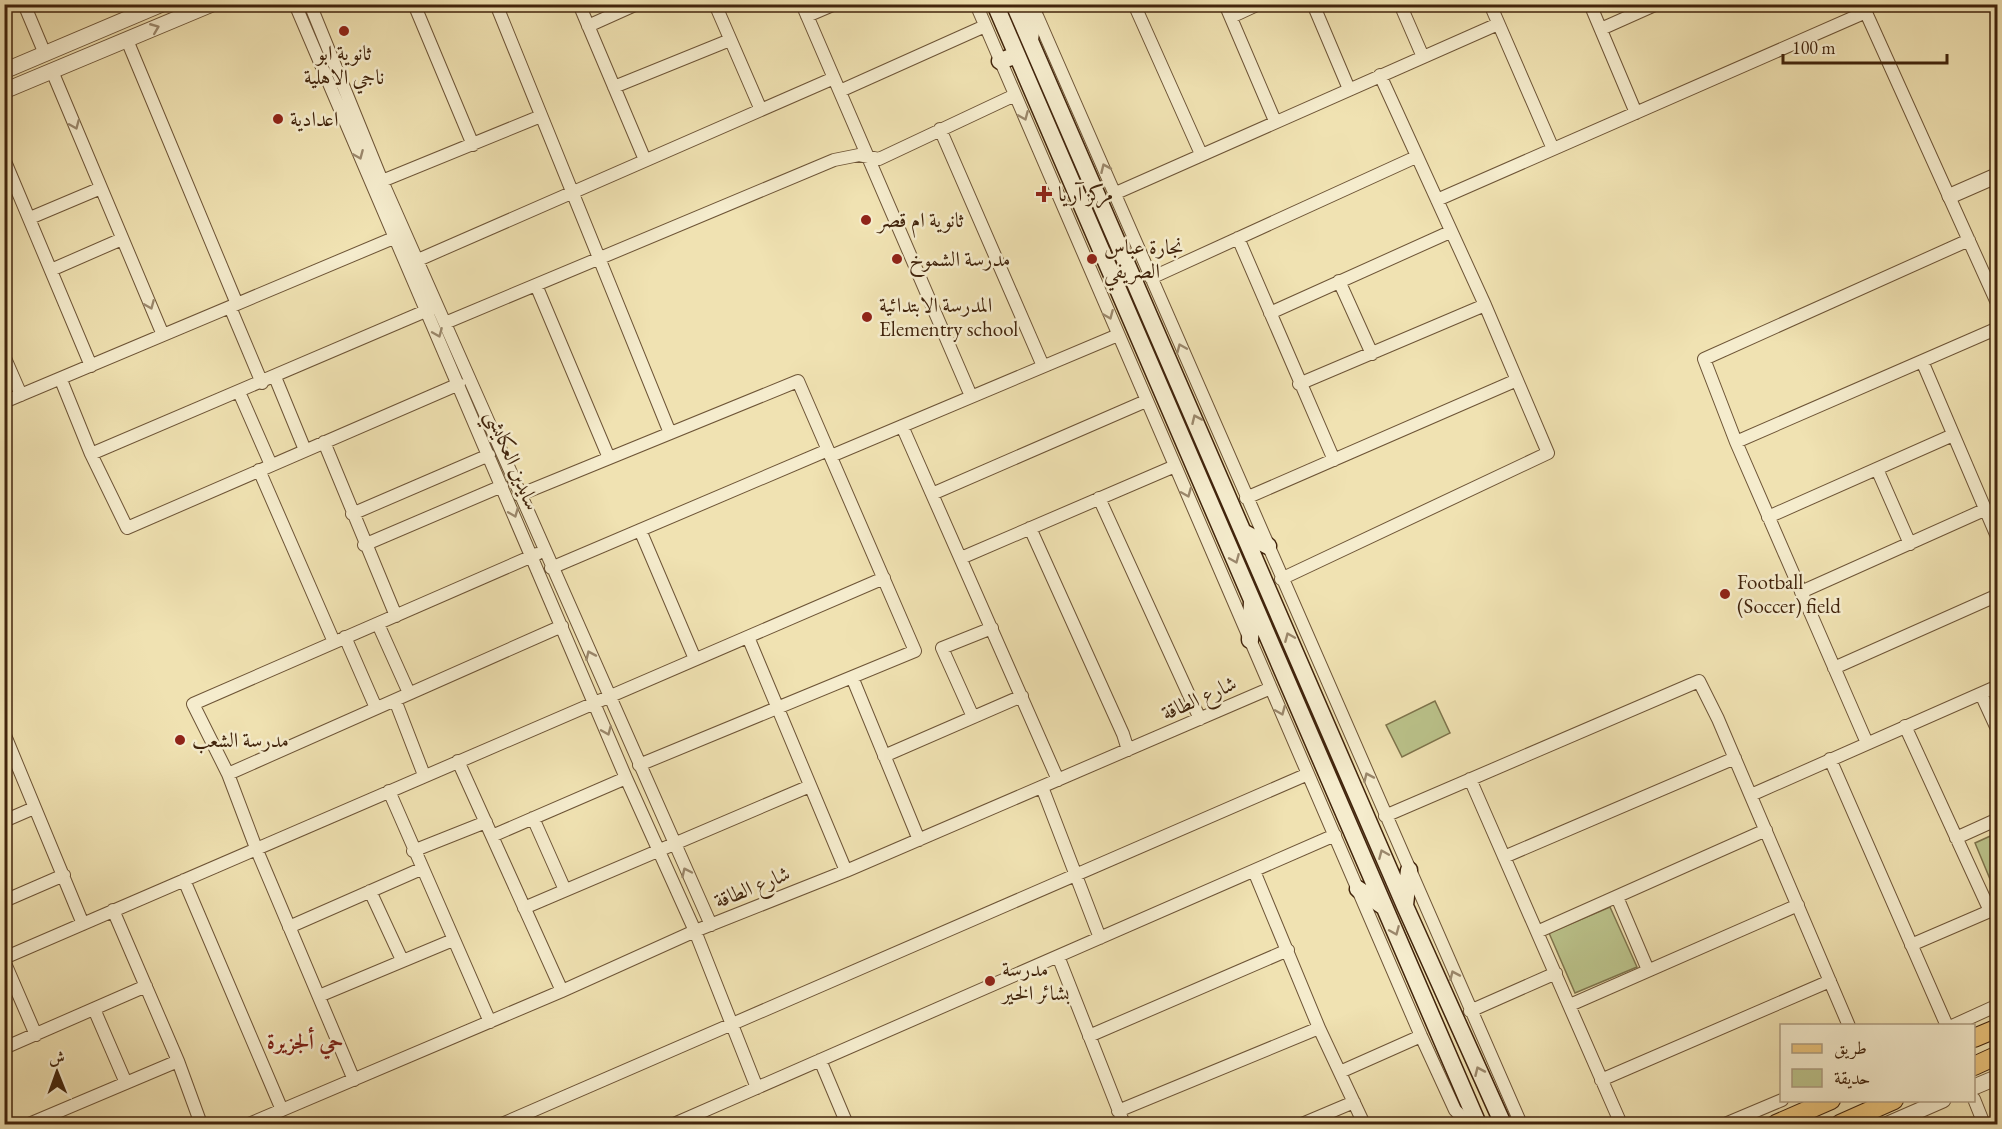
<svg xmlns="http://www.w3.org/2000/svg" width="2002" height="1129" font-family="'EB Garamond',Amiri,serif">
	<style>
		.green { fill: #bbc38b; stroke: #7e744c; stroke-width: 1.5 }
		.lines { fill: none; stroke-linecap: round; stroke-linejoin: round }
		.minor-casing { stroke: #6d5436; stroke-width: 14 }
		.tertiary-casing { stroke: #6d5436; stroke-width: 17 }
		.secondary-casing { stroke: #41240c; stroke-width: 19 }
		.primary-casing { stroke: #41240c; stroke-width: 20 }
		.minor { stroke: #f5eccd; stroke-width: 12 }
		.tertiary { stroke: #f5eccd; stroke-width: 15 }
		.secondary { stroke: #f5eccd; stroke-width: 16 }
		.primary { stroke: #e8c179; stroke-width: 18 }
		.oneway { stroke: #9b886c }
		.poi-dot { fill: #8f2418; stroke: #f5eccd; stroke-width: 2 }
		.labels { text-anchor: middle; stroke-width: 5; stroke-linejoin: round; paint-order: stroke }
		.poi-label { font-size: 21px; fill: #41240c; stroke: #f5eccd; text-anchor: start }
		.street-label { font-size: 21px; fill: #41240c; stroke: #f5eccd }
		.neighbourhood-label { font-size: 22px; font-weight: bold; fill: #7a1f14; stroke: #f5eccd }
	</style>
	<rect width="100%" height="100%" fill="#f0e2b2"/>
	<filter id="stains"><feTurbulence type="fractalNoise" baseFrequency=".00333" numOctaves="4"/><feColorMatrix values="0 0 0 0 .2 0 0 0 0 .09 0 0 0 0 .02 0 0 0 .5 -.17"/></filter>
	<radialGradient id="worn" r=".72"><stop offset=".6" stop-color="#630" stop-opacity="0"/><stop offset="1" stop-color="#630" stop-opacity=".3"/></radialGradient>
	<path class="green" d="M1435,701l15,32 -48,24 -16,-32z
		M1997,833v63l-22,-53z
		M1610,907l27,60 -62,26 -26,-60z"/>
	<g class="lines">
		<g class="minor-casing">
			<path id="minor" d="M24,4l21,50
				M295,4l331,774 69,153 62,157
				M310,4l72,177 329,744
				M414,4l59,141
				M496,4l174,429
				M579,4l66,156
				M715,4l46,106
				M802,4l169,392
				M976,4l445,1032 34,74 14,14
				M1134,4l67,150
				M1225,4l50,117
				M1313,4l36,85
				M1400,4l23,53
				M1490,4l63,145
				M1590,4l46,109
				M1863,6l135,299
				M1034,9l487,1115
				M807,16l28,-12
				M1231,17l28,-13
				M588,26l49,-22
				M1601,29l56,-25
				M127,40l110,264
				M52,71l111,264
				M614,87l116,-47
				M840,91l145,-65
				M940,129l103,237
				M4,159l87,207
				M382,181l159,-65
				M1116,193l382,-169
				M1437,200l429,-188
				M30,218l71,-30
				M1238,238l96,222
				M418,260l416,-182
				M51,270l71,-31
				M1151,278l265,-121
				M1339,281l33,73
				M536,285l73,173
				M230,307l32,76
				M1270,313l180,-81
				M445,323l389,-163 25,-5 20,4 136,-64
				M4,356l17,39
				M1922,361l76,178
				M275,377l30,73
				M61,380l30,74 36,74 332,-144
				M1299,384l186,-79
				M239,392l32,73
				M4,402l392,-165
				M902,426l156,354
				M324,442l72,174
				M1736,442l262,-114
				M91,454l344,-147
				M831,456l287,-121
				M1877,469l33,75
				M259,470l75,172
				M932,494l214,-93
				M519,495l279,-114 117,270 -276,114
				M1099,498l101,221
				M1246,498l271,-118
				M352,514l137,-59
				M1768,517l185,-82
				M1030,528l93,206 5,16
				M640,530l55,129
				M364,545l138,-59
				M961,558l214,-92
				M551,568l277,-118
				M1281,579l267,-126 -63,-148 -105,-230
				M1801,592l183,-82
				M378,624l31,69
				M345,637l31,71
				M748,637l98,234
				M1834,668l164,-73
				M852,677l67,163
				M1981,694l17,37
				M395,700l29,75
				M973,717l-31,-69 50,-20
				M1905,726l85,185 8,-2
				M4,733l79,191
				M1867,743l-131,-301 -32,-83 265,-119
				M884,756l138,-60
				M1830,759l117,267
				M458,761l104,230
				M228,774l334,-148
				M1470,779l151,345
				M1042,787l58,151
				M389,791l101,231
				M1751,795l247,-109
				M1385,816l314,-135 19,38 131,307
				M533,818l32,72
				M4,821l30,-13
				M492,836l134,-58
				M1956,838l42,-19
				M413,851l73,-29
				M1504,857l231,-99
				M1254,871l65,157 45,96
				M184,880l98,230
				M370,891l32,69
				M1617,897l31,73
				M4,901l60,-26
				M524,908l286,-122
				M113,910l65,151 23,63
				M289,927l132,-58
				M1537,932l229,-102
				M1911,945l79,-34
				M1058,956l66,168
				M4,958l880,-380
				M4,961l32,74
				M319,996l134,-56
				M1570,1005l228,-100
				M94,1009l32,74
				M1470,1011l86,-38
				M1952,1026l46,-21
				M1089,1036l199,-86
				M4,1048l142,-62
				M820,1060l27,64
				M1340,1072l81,-36
				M354,1080l-98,-232 -28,-74 -35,-70 344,-150
				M1601,1080l229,-99
				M1974,1099l10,25
				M1118,1111l201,-83
				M29,1124l149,-63
				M249,1124l313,-133 133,-60 151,-60 425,-183
				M502,1124l806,-350
				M674,1124l661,-289
				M1302,1124l52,-22
				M1725,1124l57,-24"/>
		</g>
		<g class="tertiary-casing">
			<path id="tertiary" d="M4,71l158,-67
				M4,91l208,-87
				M1950,196l48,-21
				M1974,1087l24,-10
				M1888,1124l55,-24"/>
		</g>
		<g class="secondary-casing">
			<path id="secondary" d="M995,4l483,1120
				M1014,4l391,902 98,218
				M1030,40l4,-31
				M1000,61l17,-6
				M1245,533l23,13
				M1250,640l2,-38
				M1358,889l26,18
				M1405,905l4,-35"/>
		</g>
		<g class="primary-casing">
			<path id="primary" d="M1974,1038l24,-10
				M1974,1066l24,-11
				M1776,1124l55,-24
				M1840,1124l54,-24"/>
		</g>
		<use href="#minor" class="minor"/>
		<use href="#tertiary" class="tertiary"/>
		<use href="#secondary" class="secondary"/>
		<use href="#primary" class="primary"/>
	</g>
	<defs><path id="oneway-chevron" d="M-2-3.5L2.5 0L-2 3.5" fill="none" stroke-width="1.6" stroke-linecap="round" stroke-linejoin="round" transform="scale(1.5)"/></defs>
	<g class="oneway">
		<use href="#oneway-chevron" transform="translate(155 28) rotate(-22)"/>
		<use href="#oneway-chevron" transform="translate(1024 116) rotate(67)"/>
		<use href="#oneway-chevron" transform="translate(75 125) rotate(67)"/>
		<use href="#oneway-chevron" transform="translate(359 155) rotate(67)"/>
		<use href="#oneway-chevron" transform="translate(1105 168) rotate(-114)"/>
		<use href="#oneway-chevron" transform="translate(150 305) rotate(67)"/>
		<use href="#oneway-chevron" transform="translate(1109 315) rotate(67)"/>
		<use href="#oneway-chevron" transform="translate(438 333) rotate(67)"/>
		<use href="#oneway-chevron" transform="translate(1181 348) rotate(-113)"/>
		<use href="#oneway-chevron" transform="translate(1196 419) rotate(-114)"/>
		<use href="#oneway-chevron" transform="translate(1187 493) rotate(67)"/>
		<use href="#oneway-chevron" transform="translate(514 513) rotate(68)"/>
		<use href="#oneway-chevron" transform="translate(1235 559) rotate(67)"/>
		<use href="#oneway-chevron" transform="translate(1289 637) rotate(-113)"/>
		<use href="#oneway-chevron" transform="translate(590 655) rotate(-114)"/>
		<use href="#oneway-chevron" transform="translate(1281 711) rotate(67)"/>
		<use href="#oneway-chevron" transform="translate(607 731) rotate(67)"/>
		<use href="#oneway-chevron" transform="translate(1368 777) rotate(-114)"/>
		<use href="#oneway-chevron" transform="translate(1383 854) rotate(-113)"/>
		<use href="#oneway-chevron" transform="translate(686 872) rotate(-115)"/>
		<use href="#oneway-chevron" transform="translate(1395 931) rotate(67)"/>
		<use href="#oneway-chevron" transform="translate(1454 975) rotate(-114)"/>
		<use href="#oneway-chevron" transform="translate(1479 1071) rotate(-114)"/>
	</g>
	<g class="poi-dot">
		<circle cx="344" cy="31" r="6"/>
		<circle cx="278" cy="119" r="6"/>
		<path d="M1041 185h6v6h6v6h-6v6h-6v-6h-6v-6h6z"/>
		<circle cx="866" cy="220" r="6"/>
		<circle cx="897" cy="259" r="6"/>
		<circle cx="1092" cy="259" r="6"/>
		<circle cx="867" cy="317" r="6"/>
		<circle cx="1725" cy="594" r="6"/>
		<circle cx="180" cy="740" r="6"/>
		<circle cx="990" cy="981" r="6"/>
	</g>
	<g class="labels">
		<g class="poi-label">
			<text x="344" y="60" text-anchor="middle">ثانوية ابو<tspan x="344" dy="24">ناجي الاهلية</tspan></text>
			<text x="290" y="126">اعدادية</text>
			<text x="1058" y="201">مركز آريا</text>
			<text x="878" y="227">ثانوية ام قصر</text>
			<text x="1104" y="254">نجارة عباس<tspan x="1104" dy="24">الصريفي</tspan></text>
			<text x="909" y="266">مدرسة الشموخ</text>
			<text x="879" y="312">المدرسة الابتدائية<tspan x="879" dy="24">Elementry school</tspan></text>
			<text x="1737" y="589">Football<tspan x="1737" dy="24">(Soccer) field</tspan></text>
			<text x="192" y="747">مدرسة الشعب</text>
			<text x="1002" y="976">مدرسة<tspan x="1002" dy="24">بشائر الخير</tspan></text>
		</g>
		<g class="street-label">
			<text transform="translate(513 460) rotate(67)" y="7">سايدين العكايشي</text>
			<text transform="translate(1199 698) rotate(-24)" y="7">شارع الطاقة</text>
			<text transform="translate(752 887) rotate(-22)" y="7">شارع الطاقة</text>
		</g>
		<g class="neighbourhood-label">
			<text x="305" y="1049">حي ألجزيرة</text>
		</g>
	</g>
	<rect width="2002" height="1129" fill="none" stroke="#f0e2b2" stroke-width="24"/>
	<rect x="6" y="6" width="1990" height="1117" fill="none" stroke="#41240c" stroke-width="3"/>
	<rect x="12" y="12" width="1978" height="1105" fill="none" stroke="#41240c" stroke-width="1.5"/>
	<rect x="1780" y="1024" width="195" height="78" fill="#f5eccd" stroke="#ad9c80" stroke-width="1.5"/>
	<rect x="1792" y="1044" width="30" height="9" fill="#e8c179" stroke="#ad9c80" stroke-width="1.5"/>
	<text x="1834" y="1054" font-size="18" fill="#41240c">طريق</text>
	<rect x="1792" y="1069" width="30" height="18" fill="#bbc38b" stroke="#ad9c80" stroke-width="1.5"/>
	<text x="1834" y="1084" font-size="18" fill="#41240c">حديقة</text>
	<g transform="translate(57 1072) rotate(359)" stroke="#f5eccd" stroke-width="4.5" paint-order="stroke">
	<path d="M0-4.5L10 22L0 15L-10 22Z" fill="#41240c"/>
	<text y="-9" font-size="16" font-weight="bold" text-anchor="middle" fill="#41240c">ش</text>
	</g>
	<path d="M1783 54v9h164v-9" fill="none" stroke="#41240c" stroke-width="3"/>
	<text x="1792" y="54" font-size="18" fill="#41240c" stroke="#f5eccd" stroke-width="4.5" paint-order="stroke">100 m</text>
	<rect width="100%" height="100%" filter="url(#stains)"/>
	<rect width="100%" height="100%" fill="url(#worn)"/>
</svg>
